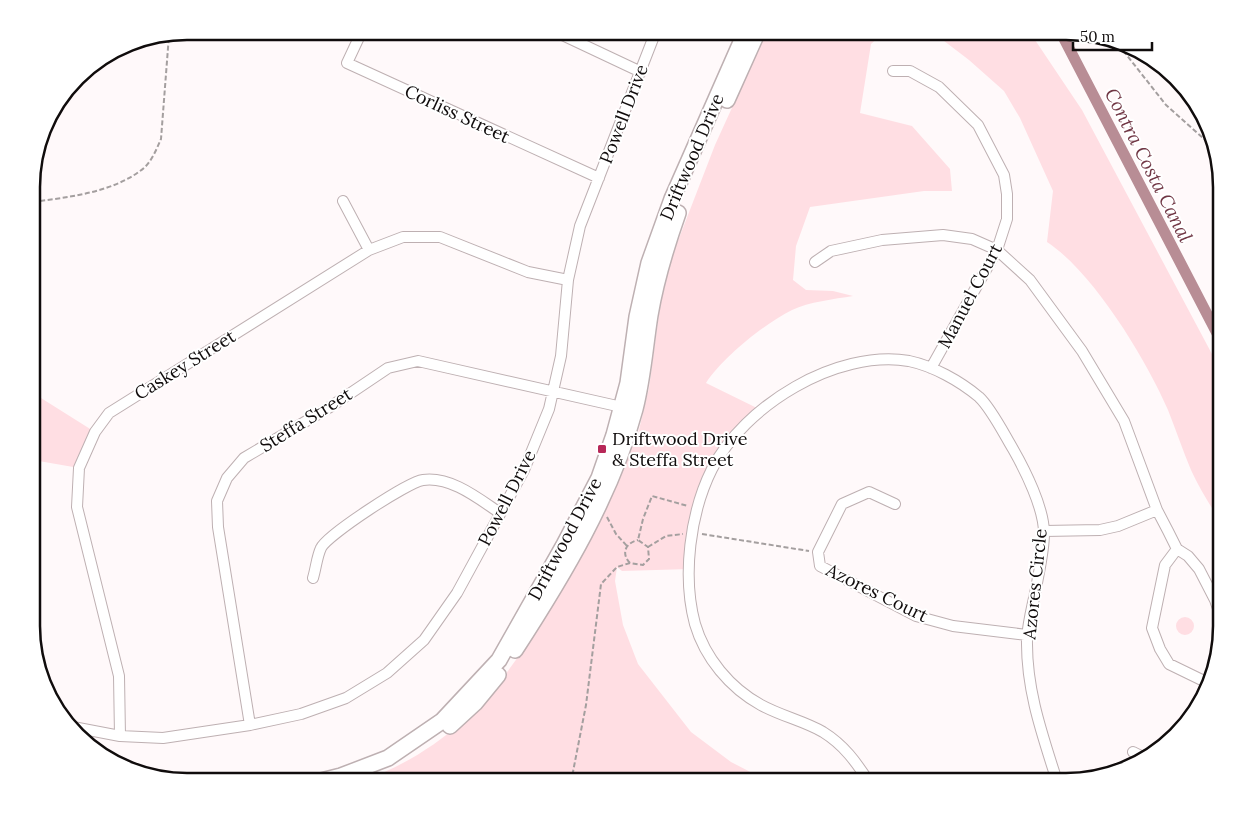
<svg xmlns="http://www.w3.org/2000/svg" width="1253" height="813" font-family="Lora,serif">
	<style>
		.green { fill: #ffdee3 }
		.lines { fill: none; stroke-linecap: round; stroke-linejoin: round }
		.canal { stroke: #b88d95; stroke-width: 11 }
		.street-casing { stroke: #beb0b2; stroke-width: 12 }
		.secondary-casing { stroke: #beb0b2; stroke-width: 18 }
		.path { stroke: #a49f9f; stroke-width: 2; stroke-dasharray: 5 2.5; stroke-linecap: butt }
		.street { stroke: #fff; stroke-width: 10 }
		.secondary { stroke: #fff; stroke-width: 15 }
		.poi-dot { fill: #b72858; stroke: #fff; stroke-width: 2 }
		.labels { text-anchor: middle; stroke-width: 4; stroke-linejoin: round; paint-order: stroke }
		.street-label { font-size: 18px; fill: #100c0c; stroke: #fff }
		.poi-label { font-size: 18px; fill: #100c0c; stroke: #fff; text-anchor: start }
		.water-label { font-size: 19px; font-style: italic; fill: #703644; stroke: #fff }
		.rim { fill: none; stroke: #100c0c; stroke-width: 2.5 }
	</style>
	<rect width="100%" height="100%" fill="#fff9fa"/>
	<path class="green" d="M767,31h123l-8,3 -11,10 -11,69 52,13 38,43 2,22h-28l-114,16 -14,39 -3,34 13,10 27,1 20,5c-19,3 -44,6 -61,14 -28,14 -69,47 -86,73l55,27 -49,59 -15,40 -7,60 -68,2 -5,-4 -2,14 8,44 15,39 53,68 40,30 39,20h-410c110,-40 159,-117 212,-216 14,-26 30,-52 43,-80 8,-16 14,-35 20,-52h3l11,-46 11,-81 11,-48 44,-114z
		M931,31h98l53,79 139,261v152c-10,-17 -22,-35 -30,-53 -8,-19 -15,-40 -23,-60 -22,-51 -75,-138 -121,-168l6,-51 -33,-73 -16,-27 -35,-31z
		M33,393l62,39 -16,36 -46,-8z
		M1176 626a9 9 0 1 1 18 0a9 9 0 1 1-18 0Z"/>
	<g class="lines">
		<path class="canal" d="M1060,31l161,310"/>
		<g class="street-casing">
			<path id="street" d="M362,31l-15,32 252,115
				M554,31l87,41
				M893,71h17l29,16 39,38 26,50 3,19v25l-10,31 -66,118
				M343,201l26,49
				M815,262l16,-11 51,-11 61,-5 29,4 25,11 33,30 52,71 42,70 33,89 11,21 9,18 11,7 11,13 16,31 6,17
				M895,504l-26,-12 -27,12 -24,48 2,14 96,50 37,10 74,9
				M1044,531l56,-1 18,-4 39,-16
				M1177,549l-12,16 -13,63 8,21 9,15 37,18
				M313,578c3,-10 4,-22 8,-30 6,-13 87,-66 102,-68 28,-4 56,19 77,33
				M250,725l-32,-198 -1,-26 10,-23 17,-20 86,-51 58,-39 30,-7 208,47
				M73,727l47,9 43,2 87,-13 51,-11 45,-16 41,-25 37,-33 33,-47 67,-123 25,-61 12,-53 7,-76 12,-54 76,-195
				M120,736l-1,-60 -42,-169 2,-39 16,-36 14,-19 260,-163 34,-13h37l88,35 40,8
				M1133,752l14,7
				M869,782c-13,-20 -25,-37 -46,-50 -19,-11 -42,-16 -62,-27 -31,-17 -56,-47 -66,-81 -13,-48 -5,-111 17,-155 32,-63 124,-120 197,-108 24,5 51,20 70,36 12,11 25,37 34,52 12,21 31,59 31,84 0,16 -4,34 -7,50 -3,18 -9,37 -10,56 -1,50 15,95 30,142"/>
		</g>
		<g class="secondary-casing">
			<path id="secondary" d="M727,100l31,-69
				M515,650c48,-74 97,-155 120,-241 8,-31 10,-62 15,-94 6,-35 16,-68 28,-102
				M450,726l25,-23 23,-28
				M317,782l24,-6 47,-18 54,-37 57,-61 65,-115 35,-67 15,-43 14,-52 9,-66 12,-54 23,-64 74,-168"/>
		</g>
		<path class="path" d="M1114,39l52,66 47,42
			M33,202c35,-5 77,-9 107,-31 11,-7 16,-21 21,-32l8,-104
			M607,517l9,17 11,12
			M702,534l107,17
			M648,547l18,-11 17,-2
			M630,563c-9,-9 -5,-20 8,-23
			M571,782l15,-77 15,-121 16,-17 13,-4 13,2 6,-6 -1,-12 -10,-7 5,-21 9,-23 36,10"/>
		<use href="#street" class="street"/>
		<use href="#secondary" class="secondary"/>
	</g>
	<rect class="poi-dot" x="597" y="444" width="10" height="10" rx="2.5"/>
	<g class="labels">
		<g class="street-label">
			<text transform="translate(457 114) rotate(25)" y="6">Corliss Street</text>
			<text transform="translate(624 114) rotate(-69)" y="6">Powell Drive</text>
			<text transform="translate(692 157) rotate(-67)" y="6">Driftwood Drive</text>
			<text transform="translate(970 296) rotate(-62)" y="6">Manuel Court</text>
			<text transform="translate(185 365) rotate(-32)" y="6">Caskey Street</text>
			<text transform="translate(306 420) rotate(-32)" y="6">Steffa Street</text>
			<text transform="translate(507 498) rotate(-63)" y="6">Powell Drive</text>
			<text transform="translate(565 539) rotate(-62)" y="6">Driftwood Drive</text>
			<text transform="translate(1035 584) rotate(-84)" y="6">Azores Circle</text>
			<text transform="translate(877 593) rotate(26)" y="6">Azores Court</text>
		</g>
		<g class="poi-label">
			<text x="612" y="445">Driftwood Drive<tspan x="612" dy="21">&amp; Steffa Street</tspan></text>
		</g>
		<g class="water-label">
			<text transform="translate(1149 165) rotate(63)" y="7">Contra Costa Canal</text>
		</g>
	</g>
	<path d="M0 0H1253V813H0ZM187 40H1066A147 147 0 0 1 1213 187V626A147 147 0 0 1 1066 773H187A147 147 0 0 1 40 626V187A147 147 0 0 1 187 40Z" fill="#fff" fill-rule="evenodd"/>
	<path class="rim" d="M187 40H1066A147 147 0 0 1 1213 187V626A147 147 0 0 1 1066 773H187A147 147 0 0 1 40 626V187A147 147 0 0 1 187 40Z"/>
	<path d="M1073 42v8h79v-8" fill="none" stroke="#100c0c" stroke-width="2.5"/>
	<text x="1080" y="42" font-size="15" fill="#100c0c" stroke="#ffffff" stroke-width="4" paint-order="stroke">50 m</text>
</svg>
